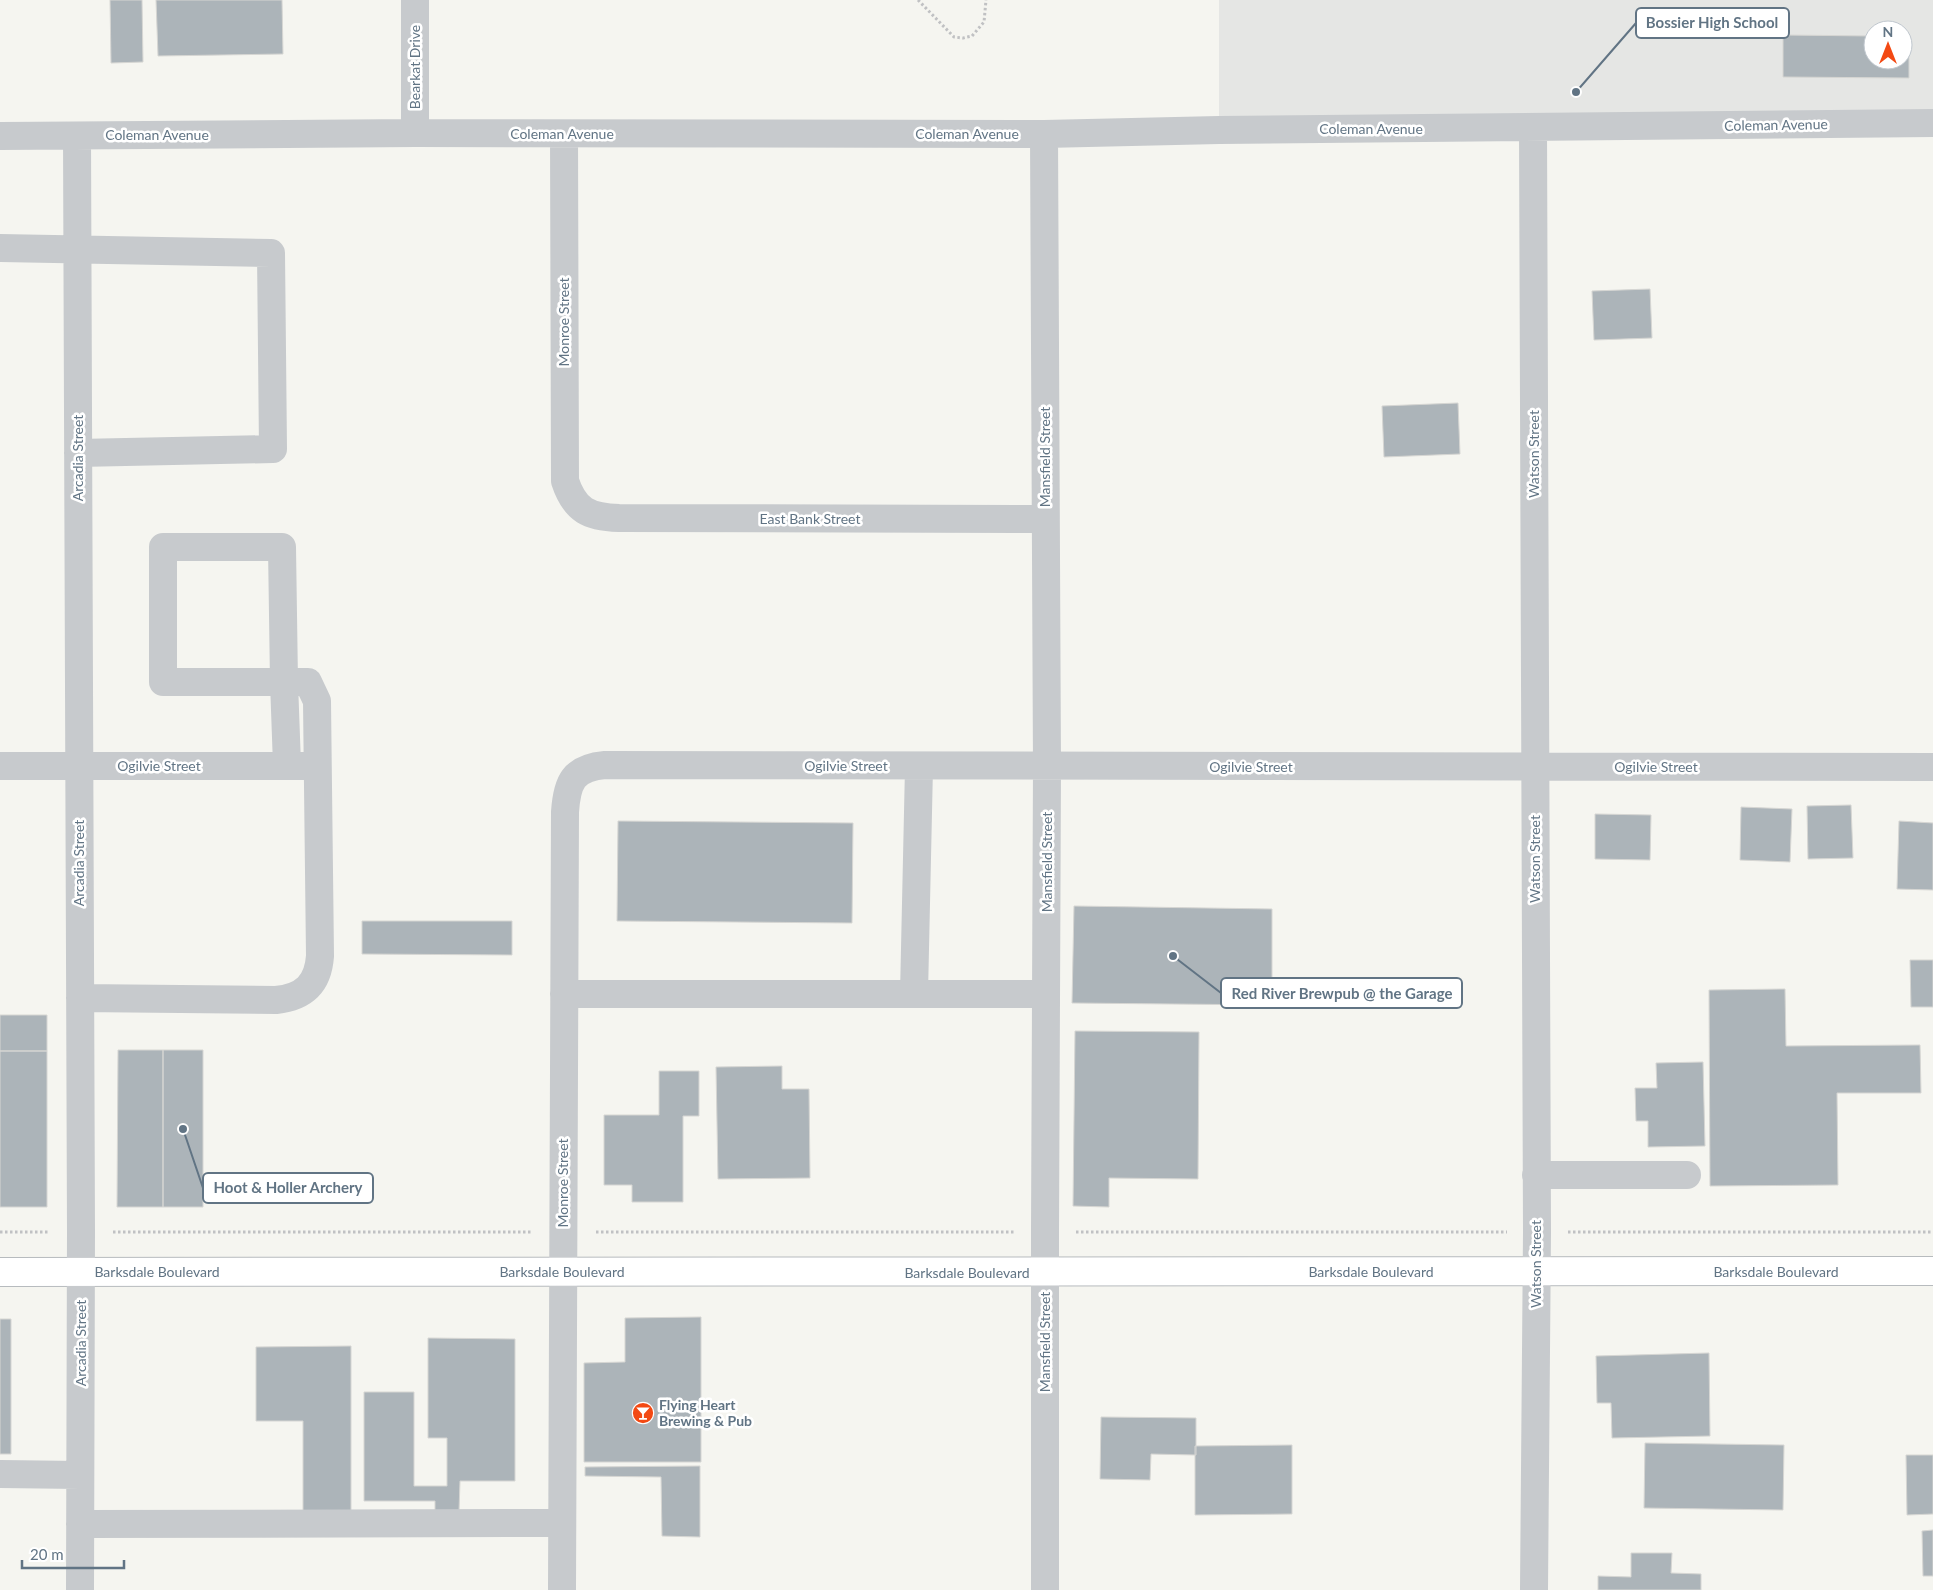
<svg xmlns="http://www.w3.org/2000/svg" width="1933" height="1590" font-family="Lato,sans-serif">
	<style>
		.built { fill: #e5e6e4; fill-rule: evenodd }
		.building { fill: #acb4b9; stroke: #d6d6d3 }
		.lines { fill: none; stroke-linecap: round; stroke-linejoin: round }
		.major-casing { stroke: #b7bbbe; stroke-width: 30 }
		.path { stroke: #c0c1c3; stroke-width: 3; stroke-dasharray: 2.5 2.5; stroke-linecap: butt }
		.minor { stroke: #c7cacd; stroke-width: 28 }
		.major { stroke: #fff; stroke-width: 28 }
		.labels { text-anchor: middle; stroke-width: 5; stroke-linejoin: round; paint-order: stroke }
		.street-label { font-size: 14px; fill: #617484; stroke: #fff }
		.poi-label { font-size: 14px; font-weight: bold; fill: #617484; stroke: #fff; text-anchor: start }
		.leader { fill: none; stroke: #617484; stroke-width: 2 }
		.callout-dot { fill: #617484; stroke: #fff; stroke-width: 2 }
		.callout { fill: #fff; stroke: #617484; stroke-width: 2 }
		.callout-label { font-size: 15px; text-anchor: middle; font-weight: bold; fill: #617484 }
	</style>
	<rect width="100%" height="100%" fill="#f5f5f0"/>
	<path class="built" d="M1219,0h714v123l-714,7zM1873,30h30v30h-30z"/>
	<path class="building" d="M110,0h32l1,62 -32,1z
		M156,0h126l1,54 -125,2z
		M1783,35l90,1v24h30v-24h6v42l-126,-1z
		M1650,289l2,49 -58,2 -2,-49z
		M1458,403l2,51 -76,3 -2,-51z
		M1851,805l2,53 -45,1 -1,-53z
		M1741,807l51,2 -2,53 -50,-2z
		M1595,814l56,1 -1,45 -55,-1z
		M618,821l235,2 -1,100 -235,-2z
		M1899,821l34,2v67l-36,-1z
		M1074,906l198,3v96l-200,-2z
		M362,921h150v34l-150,-1z
		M1910,960h23v47h-22z
		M1785,989l1,57 134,-1 1,48h-84l1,92 -128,1 -1,-196z
		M0,1015h47v36h-47z
		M1075,1031l124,1 -1,147 -89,-1v29l-36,-1z
		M118,1050h45v157h-46z
		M163,1050h40v157h-40z
		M0,1051h47v156h-47z
		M1703,1062l2,84 -57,1v-26h-12l-1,-33h22l-1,-25z
		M782,1066v23h27l1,89 -92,1 -2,-112z
		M659,1071h40v45h-16v86h-51v-17h-28v-70h55z
		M701,1317v145h-117v-99l41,-1v-44z
		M0,1319h11v135h-11z
		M428,1338l87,1v142h-55l-1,30h-24v-10h-71v-109h50v94h33v-48h-19z
		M351,1346v167h-48v-92h-47v-74z
		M1709,1353l1,83 -98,2 -1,-35h-14l-1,-47z
		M1101,1417l95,1v37l-45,-1 -1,26 -50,-1z
		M1645,1443l139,2 -1,65 -139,-2z
		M1292,1445v69l-97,1v-69z
		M1906,1455h27v59l-26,1z
		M700,1466v71l-38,-1 -1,-59 -76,-1v-9z
		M1933,1530v46h-10l-1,-45z
		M1631,1553h41l-1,20 30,1v16h-103v-14l33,1z"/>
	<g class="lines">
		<g class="major-casing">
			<path id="major" d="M0,1272l1933,-1"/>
		</g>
		<path class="path" d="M918,0l36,37 9,1 9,-2 12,-14 2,-22
			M0,1232h49
			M113,1232h419
			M596,1232h418
			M1076,1232h431
			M1568,1232h365"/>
		<path class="minor" d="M415,0v133
			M1533,128l4,1104 -3,358
			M564,134l1,347c10,30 24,36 54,37l426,1
			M1044,134l3,633 -2,465v358
			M0,136l415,-3 629,1 175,-4 714,-7
			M77,136l4,1096 -1,358
			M0,248l271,5 2,196 -195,4
			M163,547h119l2,135h-121z
			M0,766h303
			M564,994h482
			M914,994l5,-227
			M80,998l196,2c28,-3 42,-16 44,-44l-3,-255 -9,-19h-24l3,83
			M1536,1175h151
			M0,1474l80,1
			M80,1524l482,-1
			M562,1590l3,-778c2,-30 8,-44 40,-47l1328,2"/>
		<use href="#major" class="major"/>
	</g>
	<defs>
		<g id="bar-disc" transform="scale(1.125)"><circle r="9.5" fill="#f34913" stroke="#fff"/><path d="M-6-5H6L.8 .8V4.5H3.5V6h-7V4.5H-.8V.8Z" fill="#fff"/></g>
	</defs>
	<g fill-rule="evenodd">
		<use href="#bar-disc" x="643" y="1413"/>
	</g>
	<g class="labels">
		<g class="street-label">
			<text transform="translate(415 67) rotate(-90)" y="5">Bearkat Drive</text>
			<text transform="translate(1776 125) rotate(-1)" y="5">Coleman Avenue</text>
			<text x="1371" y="134">Coleman Avenue</text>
			<text x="562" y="139">Coleman Avenue</text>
			<text x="967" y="139">Coleman Avenue</text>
			<text x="157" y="140">Coleman Avenue</text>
			<text transform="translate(564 322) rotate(-90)" y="5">Monroe Street</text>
			<text transform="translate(1534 454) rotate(-90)" y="5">Watson Street</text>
			<text transform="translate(1045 457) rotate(-90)" y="5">Mansfield Street</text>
			<text transform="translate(78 458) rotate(-90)" y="5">Arcadia Street</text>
			<text x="810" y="524">East Bank Street</text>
			<text x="159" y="771">Ogilvie Street</text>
			<text x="846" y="771">Ogilvie Street</text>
			<text x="1251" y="772">Ogilvie Street</text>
			<text x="1656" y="772">Ogilvie Street</text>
			<text transform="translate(1535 859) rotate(-90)" y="5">Watson Street</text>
			<text transform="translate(1047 862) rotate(-90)" y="5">Mansfield Street</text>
			<text transform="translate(79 863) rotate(-90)" y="5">Arcadia Street</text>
			<text transform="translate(563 1183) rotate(-90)" y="5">Monroe Street</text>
			<text transform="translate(1536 1264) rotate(-90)" y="5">Watson Street</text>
			<text x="157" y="1277">Barksdale Boulevard</text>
			<text x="562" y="1277">Barksdale Boulevard</text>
			<text x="1371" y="1277">Barksdale Boulevard</text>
			<text x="1776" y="1277">Barksdale Boulevard</text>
			<text x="967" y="1278">Barksdale Boulevard</text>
			<text transform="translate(1045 1342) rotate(-90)" y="5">Mansfield Street</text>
			<text transform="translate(81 1343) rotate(-90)" y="5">Arcadia Street</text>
		</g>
		<g class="poi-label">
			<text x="659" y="1410">Flying Heart<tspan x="659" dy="16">Brewing &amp; Pub</tspan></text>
		</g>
	</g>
	<path class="leader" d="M1576 92L1636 23M1173 956L1221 993M183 1129L203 1188"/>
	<g class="callout-dot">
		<circle cx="1576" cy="92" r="5"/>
		<circle cx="1173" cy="956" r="5"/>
		<circle cx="183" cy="1129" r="5"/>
	</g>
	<g class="callout">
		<rect x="1636" y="8" width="153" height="30" rx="5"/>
		<rect x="1221" y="978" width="241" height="30" rx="5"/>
		<rect x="203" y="1173" width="170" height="30" rx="5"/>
	</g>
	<g class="callout-label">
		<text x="1712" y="28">Bossier High School</text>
		<text x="1342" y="999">Red River Brewpub @ the Garage</text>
		<text x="288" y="1193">Hoot &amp; Holler Archery</text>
	</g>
	<g transform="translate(1888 45)"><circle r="24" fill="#ffffff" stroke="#c0c7ce"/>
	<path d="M0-4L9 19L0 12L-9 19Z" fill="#f34913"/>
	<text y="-8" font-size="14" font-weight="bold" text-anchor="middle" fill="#617484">N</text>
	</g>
	<path d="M22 1560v8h102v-8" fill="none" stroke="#617484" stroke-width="2.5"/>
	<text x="30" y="1560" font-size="15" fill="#617484" stroke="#ffffff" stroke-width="4" paint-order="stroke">20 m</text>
</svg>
